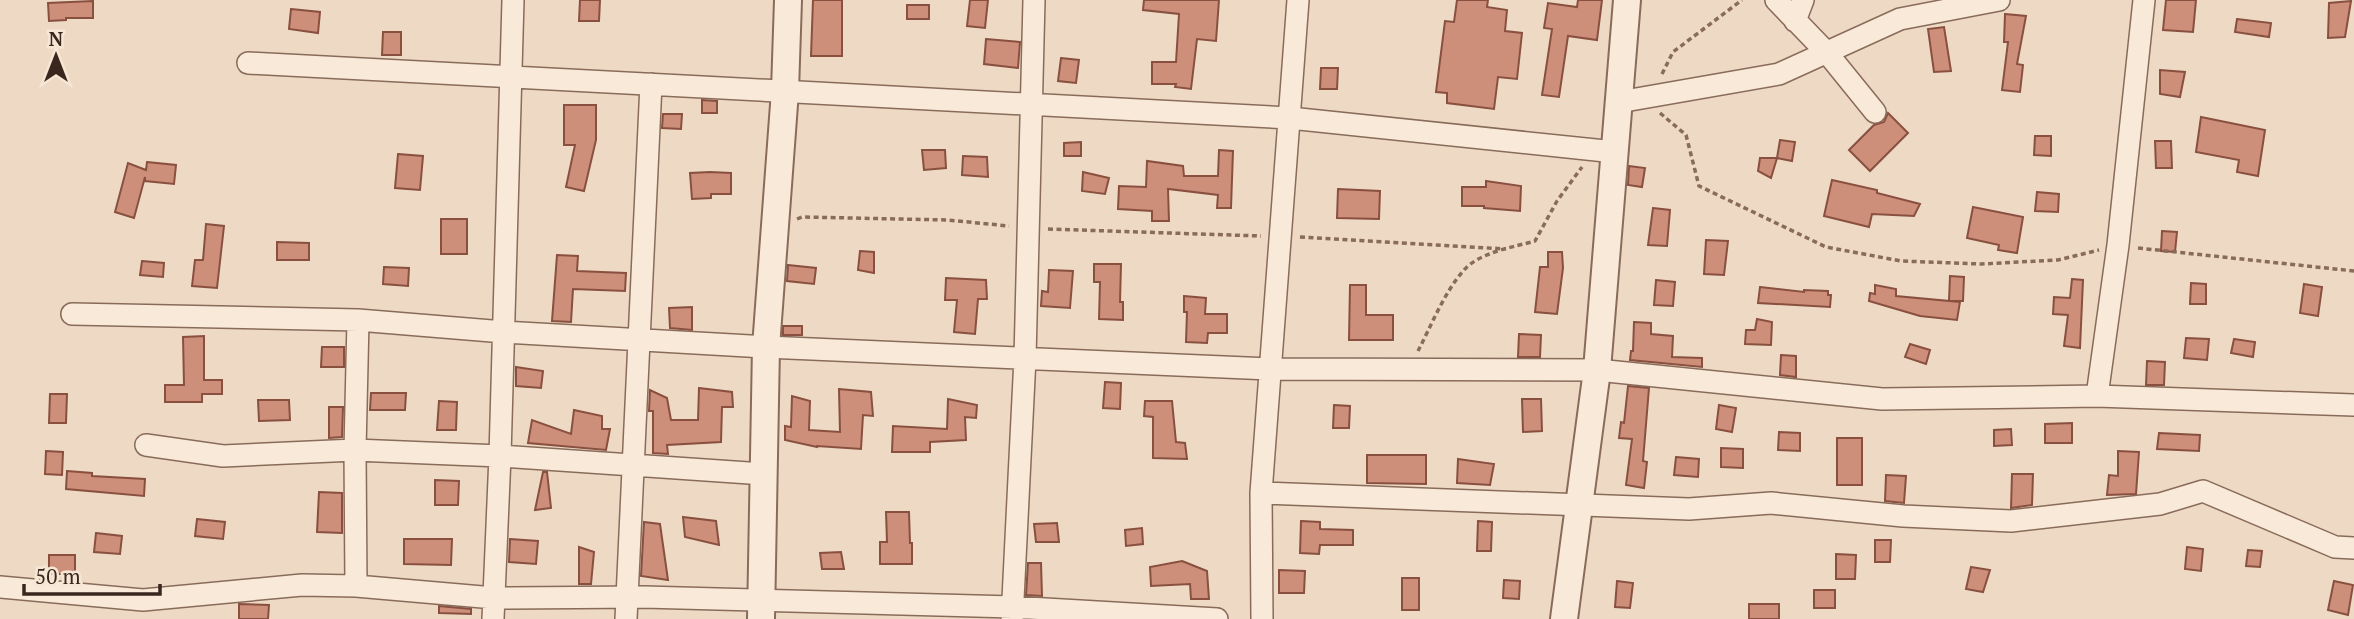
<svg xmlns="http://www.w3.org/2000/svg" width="2354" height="619" font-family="'PT Serif',serif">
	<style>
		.building { fill: #cd8e7a; stroke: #895040; stroke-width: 2 }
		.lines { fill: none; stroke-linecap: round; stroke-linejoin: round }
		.minor-casing { stroke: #896b5a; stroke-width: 24 }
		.tertiary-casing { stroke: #896b5a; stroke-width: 30 }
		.path { stroke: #896b5a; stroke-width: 3.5; stroke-dasharray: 5 3.5; stroke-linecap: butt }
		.minor { stroke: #f9e9d8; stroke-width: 21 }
		.tertiary { stroke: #f9e9d8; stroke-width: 26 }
	</style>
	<rect width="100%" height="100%" fill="#eedac4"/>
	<path class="building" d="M580,0h20l-1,21h-20z
		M813,0h29v56h-31z
		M970,0h18l-3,28 -18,-2z
		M1144,0h75l-3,41 -19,-2 -6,50 -16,-2 1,-3h-24v-22h24l3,-48 -36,-4z
		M1457,0h31l-1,7 20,3 -2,21 17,2 -5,46 -19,-2 -4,32 -47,-6v-10l-11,-1 9,-71 9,1z
		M1578,0h24l-5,40 -29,-4 -9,61 -17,-2 10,-66 -8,-1 4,-25 29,4z
		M2166,0h30l-3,32 -30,-2z
		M93,1v17h-27v2l-17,1 -1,-18z
		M2351,1l-6,36 -17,1 1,-35z
		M907,5h22v14h-22z
		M291,9l29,3 -2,21 -29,-4z
		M2005,14l21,2 -9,48 6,1 -3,27 -18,-2 6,-48h-4z
		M2237,19l34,4 -2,14 -34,-5z
		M1944,27l7,44 -17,1 -6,-43z
		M383,32h18v23h-19z
		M986,39l34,3 -2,26 -34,-4z
		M1061,58l18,2 -3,23 -18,-2z
		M1321,68h17l-1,21h-17z
		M2160,70l25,2 -5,25 -20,-3z
		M702,100l15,1v12h-15z
		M564,105h32v35l-12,51 -18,-4 9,-42h-11z
		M1888,113l20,20 -38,38 -21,-21 25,-25 10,-3z
		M663,114h19l-1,15 -19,-1z
		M2201,117l64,13 -7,46 -21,-4 2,-12 -43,-8z
		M2035,136h16v20l-17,-1z
		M1780,140l15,2 -3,19 -15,-3z
		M2155,141h16l1,27h-16z
		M1081,142v14h-17v-13z
		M922,150h23l1,18 -22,2z
		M1219,150l14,1 -2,57h-14l1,-13 -50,-6 1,32h-17v-10l-34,-2 1,-23 27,1 1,-26 36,5 1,10h34z
		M398,154l25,2 -3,34 -25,-2z
		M963,156l24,1 1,20 -26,-2z
		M1760,158h17l-6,20 -13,-7z
		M147,162l29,3 -2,19 -29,-3v-4l-11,41 -19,-6 13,-49 18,7z
		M1629,166l16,2 -3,19 -14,-2z
		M710,172l21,1v21h-20v4l-19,1 -2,-26z
		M1083,172l26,6 -4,16 -23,-3z
		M1832,180l45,10v3l43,11 -6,12 -42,-2 -3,13 -45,-11z
		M1486,181l35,5 -1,25 -36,-3v-2h-22v-19h24z
		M1338,189l42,2 -1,28 -42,-1z
		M2037,192l22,2 -1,18 -23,-1z
		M1973,207l50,10 -6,36 -19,-3 1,-5 -32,-7z
		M1653,208l17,2 -3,36 -19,-1z
		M441,219h26v35h-26z
		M206,224l18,2 -7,62 -25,-2 3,-26h8z
		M2162,231l15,1 -2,20 -14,-1z
		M1706,240l22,1 -4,34 -20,-1z
		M277,242l32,1v17h-32z
		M860,251l14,1v21l-16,-3z
		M1548,252h14l1,16 -6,46 -22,-2 5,-45h8z
		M557,255l21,1 -1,15 49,2 -1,18 -52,-2 -2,33 -19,-1z
		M142,261l22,2 -1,14 -23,-2z
		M1094,264h27l-1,38h3v18l-24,-1 1,-37h-6z
		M788,265l28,3 -2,16 -27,-3z
		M384,267l25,1 -1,18 -25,-2z
		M1049,270l24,1 -3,37 -29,-2 1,-15 6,1z
		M1950,276l14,1 -1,24h-14z
		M946,278l40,2 1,19h-9l-3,35 -21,-2 3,-32h-12z
		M2072,279l11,1 -3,68 -16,-2 4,-31 -15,-1 1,-17 16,1z
		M1656,280l19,2 -2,24 -19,-1z
		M2191,283l15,1v20h-16z
		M2304,284l18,3 -4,29 -18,-3z
		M1350,285h16v30h27v25h-44z
		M1875,285l21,4v7l64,6 -3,18 -37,-4 -51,-15 1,-8 5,1z
		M1760,287l44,5v-2l24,1v4h3l-1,12 -72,-4z
		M1184,296l22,2 -1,16h22v19h-19l-1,10 -21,-1 1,-30h-3z
		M692,307v23l-22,-2 -1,-20z
		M1757,319l15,3 -1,23 -26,-1 1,-14h9z
		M1634,322l17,1v11l22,2 -1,21 30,1v9l-72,-7 1,-9h2z
		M783,326h19v9h-19z
		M1519,334l22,1 -1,22h-22z
		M204,336v44h18v14h-20v8h-37v-17h19l-1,-48z
		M2186,338l23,1 -2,21 -23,-2z
		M2234,339l21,3 -2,15 -22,-4z
		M1910,344l20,6 -4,14 -21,-7z
		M322,347h22v20h-23z
		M1781,355l15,1v21l-16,-2z
		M2147,361l18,1 -1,23h-18z
		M516,367l27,4 -2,17 -25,-2z
		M1105,382l16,1 -1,26 -17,-1z
		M1628,386l21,2 -6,73 4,1 -3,26 -18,-3 6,-46 -13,-1 2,-16 3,1z
		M699,388l33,4 1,15h-11l-1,35 -54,3 1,9 -15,-1v-42h-4l1,-21 17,8 4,22h27z
		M839,389l32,3 2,24 -10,-1 -2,34 -44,-3v1l-32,-7v-14l6,1 1,-31 18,5 -1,29 31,2z
		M371,393h35l-1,17h-35z
		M50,394h17l-1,29h-17z
		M948,399l29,6 -1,13 -11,-1 1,23 -36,2v10h-38l1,-26 54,3z
		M1522,399h19l1,32 -19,1z
		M258,400h31l1,20 -31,1z
		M439,401l18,1 -1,28h-19z
		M1145,401h27l4,41 9,1 2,16 -34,-1v-41l-9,-1z
		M1334,405l16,1 -1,22h-16z
		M1719,405l17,3 -4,24 -16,-3z
		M329,407h14l-1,30 -13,1z
		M574,410l28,6v13h8l-4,21 -78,-7 4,-23 39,14z
		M2072,423v20h-27v-19z
		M2011,429l1,16 -18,1v-16z
		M1779,432l21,1v18l-22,-1z
		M2159,433l41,2 -1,16 -42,-2z
		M1837,438h25v47h-25z
		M1721,448l22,1v19l-22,-1z
		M46,451l17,1 -1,23 -17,-1z
		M2118,451l21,1 -3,42 -29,1 2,-20 9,1z
		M1367,455h59v29l-59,-1z
		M1676,457l23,2 -1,18 -24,-2z
		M1458,459l36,5 -4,21 -33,-2z
		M67,471l25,2v3l53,3 -1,17 -78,-7z
		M543,472h4l4,36 -16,2z
		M2012,474h21l-1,31 -21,3z
		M1886,475l20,1 -2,27 -19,-2z
		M435,480l24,1 -1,24h-23z
		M319,492l23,1v40l-25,-1z
		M886,512h23l1,31h2v21h-32v-22h7z
		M683,517l33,4 3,24 -34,-8z
		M197,519l28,3 -2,17 -28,-3z
		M1301,521l19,1v7l33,1v15h-33l-1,9 -19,-1z
		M1478,521l14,1 -1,29h-14z
		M644,522l16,2 8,56 -27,-4z
		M1057,523l2,19h-23l-2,-18z
		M1142,528l1,16 -17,2 -1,-16z
		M96,533l26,3 -2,18 -26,-2z
		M404,539h48l-1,26 -47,-1z
		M510,539l28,2 -2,23 -27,-2z
		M1875,540h16l-1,22h-15z
		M579,547l15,5 -3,32h-12z
		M2187,547l16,2 -2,22 -16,-2z
		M2248,550l14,1 -2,16 -14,-1z
		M841,552l3,17h-22l-2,-16z
		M1836,554l20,1 -1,24h-19z
		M49,555h26v19h-26z
		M1182,561l25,10 2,28h-18l-1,-15 -39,2 -1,-19z
		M1028,563h13l1,33 -16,-1z
		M1971,567l19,3 -7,22 -17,-3z
		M1279,570l26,1 -1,22h-25z
		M1402,578h17v32h-17z
		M1504,580l16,1 -1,18 -16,-1z
		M1617,581l16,2 -3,25 -15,-1z
		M2334,581l19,4 -5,30 -20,-5z
		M1814,590h21v18h-21z
		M239,604l30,1 -1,14h-29z
		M1749,604h30v15h-30z
		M439,606l32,3v5l-32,-1z"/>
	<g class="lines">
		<g class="minor-casing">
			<path id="minor" d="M1776,0l52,54 47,58
				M1795,21l8,-21
				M248,63l1042,55 325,34
				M1619,102l160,-28 121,-55 99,-19
				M72,314l286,6 146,12 262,15 504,22 327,1 285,29 215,-3 21,-151 26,-245
				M2097,396l257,9
				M146,445l77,11 132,-6 145,6 264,18
				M1261,493l428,16 82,-6 132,13 108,5 149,-17 43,-13 132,56 19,1
				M356,586l-1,-136 3,-130
				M0,587l143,13 159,-15 54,1 138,12 150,-1 369,10 204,12
				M493,619l7,-163 13,-456
				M626,619l25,-535
				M1012,619l13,-261 9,-358
				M1262,619l-1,-126 37,-493"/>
		</g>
		<g class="tertiary-casing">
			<path id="tertiary" d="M761,619l5,-272 19,-256 3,-91
				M1564,619l33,-249 30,-370"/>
		</g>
		<path class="path" d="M1662,74l11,-22 69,-52
			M1660,113l26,22 13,51 127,61 75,14 80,3 77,-4 41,-10
			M797,219l5,-2 146,3 61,6
			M1048,229l213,7
			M1300,237l206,12
			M2138,248l216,23
			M1418,351c13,-25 27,-60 46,-81 16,-18 50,-23 71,-29l22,-40 25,-34"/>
		<use href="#minor" class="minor"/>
		<use href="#tertiary" class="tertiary"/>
	</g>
	<g transform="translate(56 56)" stroke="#f6e6d4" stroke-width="5" paint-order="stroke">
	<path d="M0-5L12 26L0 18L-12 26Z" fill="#39271e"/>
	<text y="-10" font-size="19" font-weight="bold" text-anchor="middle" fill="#39271e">N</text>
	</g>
	<path d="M24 584v10h136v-10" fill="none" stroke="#39271e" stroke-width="3.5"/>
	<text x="35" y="584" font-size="21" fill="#39271e" stroke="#f6e6d4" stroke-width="5" paint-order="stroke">50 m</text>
</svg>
